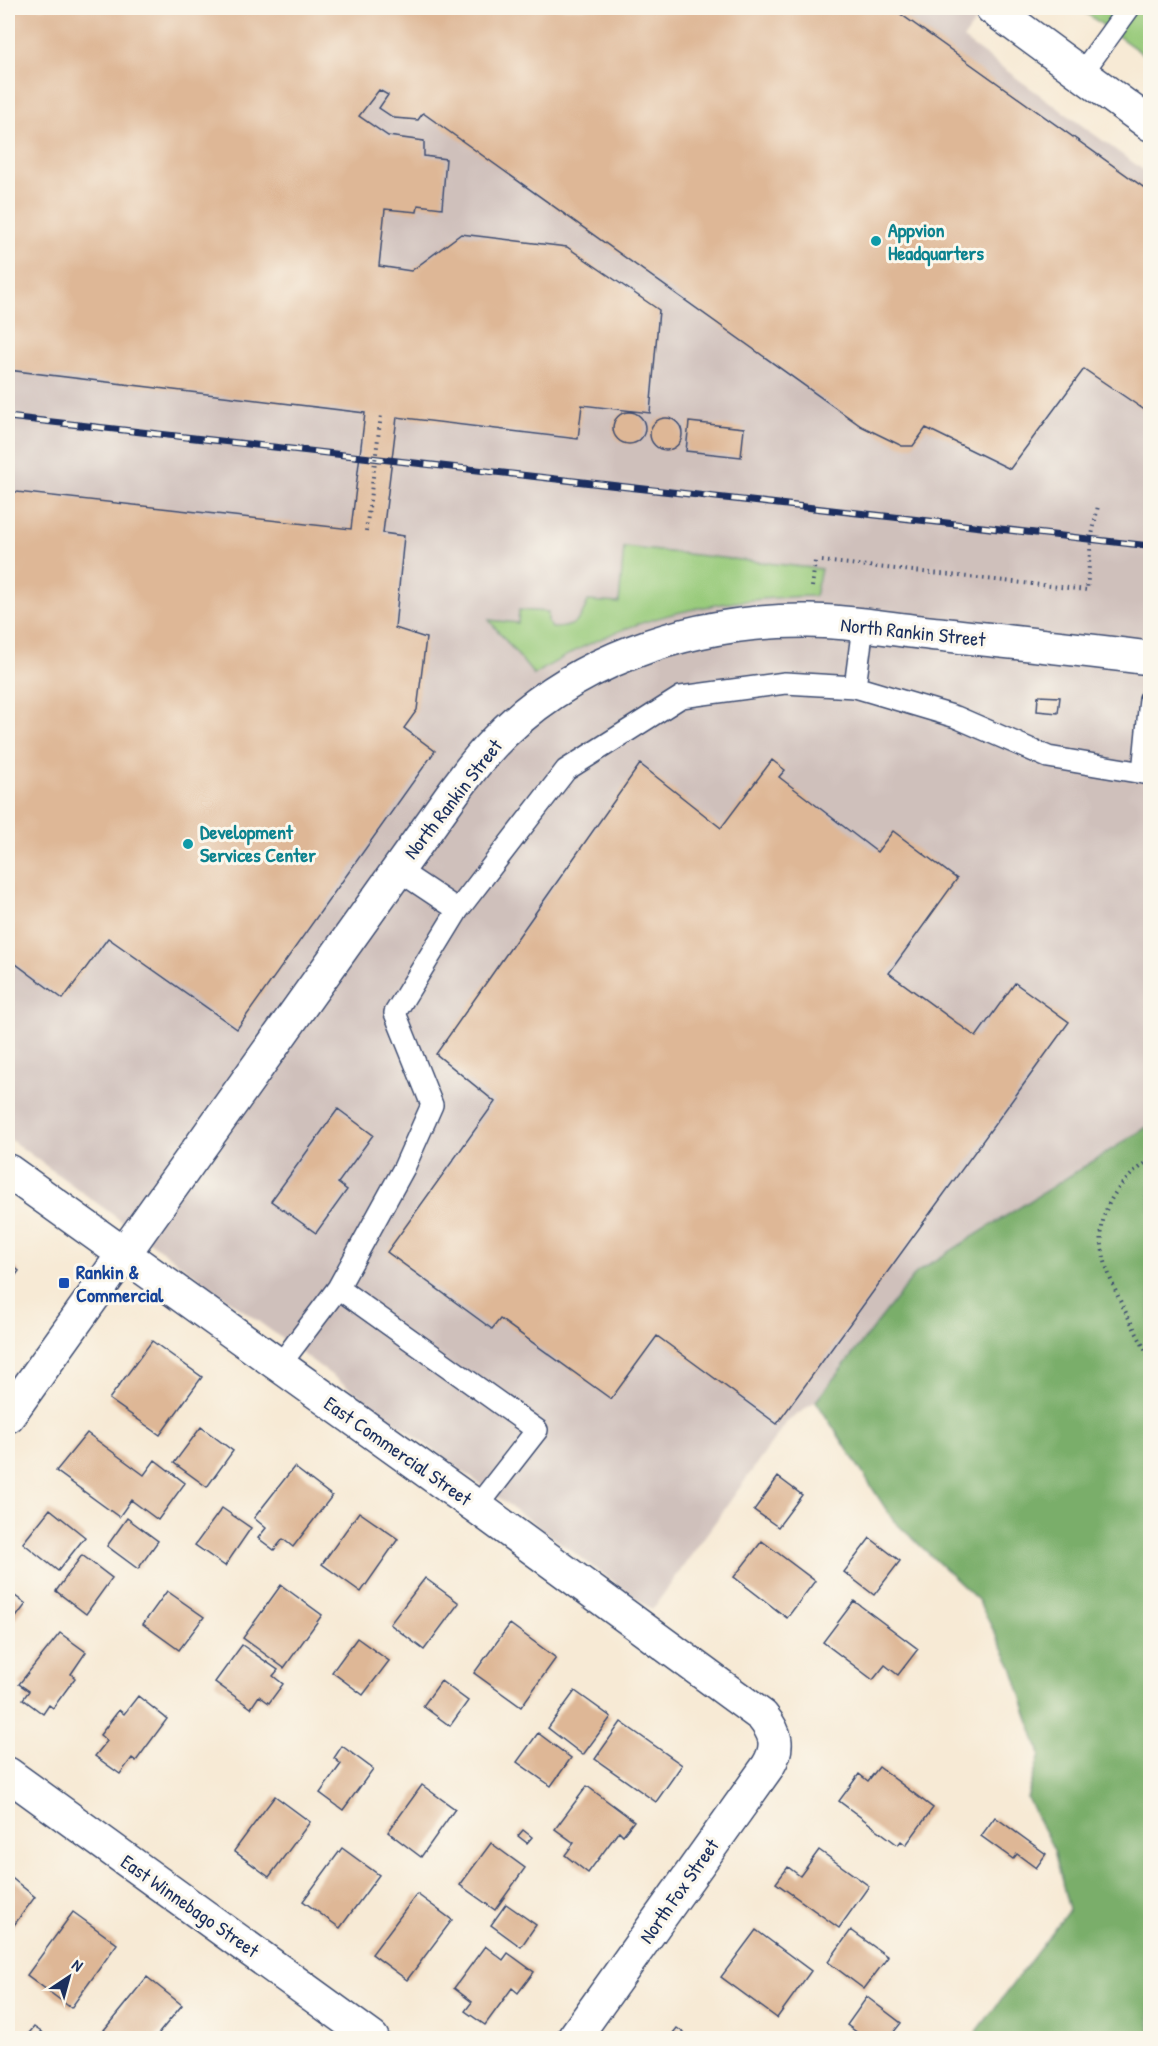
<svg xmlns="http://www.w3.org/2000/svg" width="1158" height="2046" font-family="'Patrick Hand',sans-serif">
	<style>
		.industrial { fill: #cfc0bb }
		.green { fill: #98ca7a; stroke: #5a7c6c; stroke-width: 1.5 }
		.forest { fill: #7aae6a; stroke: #4a6e64; stroke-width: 1.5 }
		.building { fill: #deb796 }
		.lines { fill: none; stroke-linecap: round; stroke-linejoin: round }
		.lane-casing { stroke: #3c4b70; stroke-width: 24 }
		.street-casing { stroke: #3c4b70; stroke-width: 36 }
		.secondary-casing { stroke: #3c4b70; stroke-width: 36 }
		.path { stroke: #3c4b70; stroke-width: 4; stroke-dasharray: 1.5 4.5; stroke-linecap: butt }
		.lane { stroke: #fff; stroke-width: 21 }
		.street { stroke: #fff; stroke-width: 33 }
		.secondary { stroke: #fff; stroke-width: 33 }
		.rail-casing { stroke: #1b2f5e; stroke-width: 7 }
		.rail { stroke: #fbf7ec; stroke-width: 4.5; stroke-dasharray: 14; stroke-linecap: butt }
		.path-bridge { stroke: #3c4b70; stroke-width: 4; stroke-dasharray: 1.5 4.5; stroke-linecap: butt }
		.culture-dot { fill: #0f9aa8; stroke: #fbf7ec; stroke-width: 2 }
		.transit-dot { fill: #1a4fb4; stroke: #fbf7ec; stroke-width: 2 }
		.labels { text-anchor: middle; stroke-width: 6; stroke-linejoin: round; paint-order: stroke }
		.culture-label { font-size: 20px; font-weight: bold; fill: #0d838f; stroke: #fbf7ec; text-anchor: start }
		.street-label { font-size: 20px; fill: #1b2f5e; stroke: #fbf7ec }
		.transit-label { font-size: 20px; font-weight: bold; fill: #164399; stroke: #fbf7ec; text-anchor: start }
	</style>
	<rect width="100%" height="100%" fill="#fbf7ec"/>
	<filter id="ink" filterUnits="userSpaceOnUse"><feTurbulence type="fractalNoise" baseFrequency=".0167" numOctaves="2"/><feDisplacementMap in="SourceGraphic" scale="12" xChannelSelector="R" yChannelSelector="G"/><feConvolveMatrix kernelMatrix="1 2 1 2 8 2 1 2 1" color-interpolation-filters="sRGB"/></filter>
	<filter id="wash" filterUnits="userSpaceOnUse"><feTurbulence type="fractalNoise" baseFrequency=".008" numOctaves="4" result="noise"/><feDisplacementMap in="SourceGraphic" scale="24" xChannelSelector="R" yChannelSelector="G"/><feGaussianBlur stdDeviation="1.35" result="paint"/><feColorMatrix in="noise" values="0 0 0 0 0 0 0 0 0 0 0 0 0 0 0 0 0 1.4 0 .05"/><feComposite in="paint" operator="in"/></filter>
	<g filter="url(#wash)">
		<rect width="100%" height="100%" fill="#f7ead5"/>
		<path class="industrial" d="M8,8h977l-22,31 187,136v950l-233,147 -101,129 -29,21 -135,188 -644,-472z"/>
		<path class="green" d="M1079,8h71v51z
			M624,547l197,22 -6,27c-102,2 -194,22 -281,79l-45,-55 29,3 1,-13 29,2v10l4,6c24,0 28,-7 36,-27l31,2z"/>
		<path class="forest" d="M1150,1125v913h-178l97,-128 -15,-60 -27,-52 13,-44 -28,-87 -34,-67 -85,-80 -77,-119 101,-129z"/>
		<g id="blocks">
			<path class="building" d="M8,8h884l258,184v219l-1,2 -65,-44 -74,100 -84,-41 -13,18h-11l-41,-20 -438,-313 -5,7 -24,-2 -15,-10 9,-13 -9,-5 -20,26 29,20 36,5v15l22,3 -4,49 -24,-3 -1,7 -32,-3 -6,57 32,5 50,-37 106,13 92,63 -9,103 -68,-8 -4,34 -181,-22 -14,116 21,3 -9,92 31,10 -9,72 -13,18 31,23 -198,278 -129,-91 -45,61 -55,-41v-467l343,38 14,-116 -357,-43z
				M613 428a16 16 0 1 1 32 0a16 16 0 1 1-32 0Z
				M650 434a16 16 0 1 1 32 0a16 16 0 1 1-32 0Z
				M689,422l55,6 -3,29 -55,-6z
				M1038,696l22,1 -2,16 -21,-2z
				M772,760l13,10 -6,7 98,75 16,-21 64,48 -68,94 87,64 39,-54 54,39 -292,402 -120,-88 -46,63 -111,-80 -8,10 -105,-77 108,-150 -59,-48 204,-290 81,64z
				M338,1109l35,26 -35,48 9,7 -31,43 -45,-32z
				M8,1262l11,9 -11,15z
				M152,1341l50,36 -42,58 -51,-36z
				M201,1427l32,24 -26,36 -33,-24z
				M87,1433l57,42 11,-15 30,23 -27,37 -27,-20 -12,17 -63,-46z
				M294,1467l38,29 -39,51 -10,-8 -9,11 -16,-12 8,-10 -12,-10z
				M778,1477l24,18 -24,32 -24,-17z
				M222,1508l29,20 -26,38 -30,-21z
				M50,1509l35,28 -27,34 -35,-28z
				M359,1512l39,27 -37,53 -39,-28z
				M127,1518l31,23 -20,28 -31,-23z
				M870,1538l30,23 -26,34 -30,-23z
				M762,1541l53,40 -28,37 -53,-41z
				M82,1555l30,23 -26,36 -30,-23z
				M425,1578l34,25 -35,47 -34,-26z
				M281,1585l41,30 -38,53 -41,-30z
				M8,1591l18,13 -18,24z
				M167,1591l37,26 -25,33 -36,-26z
				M854,1601l64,48 -20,26 -13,-10 -12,15 -50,-38z
				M510,1624l46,34 -35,49 -47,-34z
				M60,1633l26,19 -15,22 4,4 -22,30 -4,-3 -6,9 -20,-15 6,-8 -10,-7z
				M357,1638l32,23 -26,34 -31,-23z
				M242,1645l36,25 -5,6 10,8 -14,19 -10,-7 -8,12 -36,-26z
				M441,1681l27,20 -18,25 -27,-20z
				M575,1691l36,26 -28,38 -35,-27z
				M138,1696l29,23 -31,42 -4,-3 -12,16 -25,-18 12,-15 -7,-6 19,-25 5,4z
				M621,1722l61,43 -26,37 -61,-43z
				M538,1733l33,25 -20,28 -34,-24z
				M342,1746l31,23 -30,41 -23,-17 21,-29 -7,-6z
				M879,1767l54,41 -27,37 -5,-4 -3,4 -59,-44 20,-27 9,7z
				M422,1785l33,24 -34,48 -33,-25z
				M587,1786l47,35 -11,14 -4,-4 -31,42 -23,-18 9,-12 -19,-14z
				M275,1796l35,26 -41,55 -35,-26z
				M995,1817l51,37 -10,14 -19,-14 -4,5 -32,-23z
				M523,1830l9,7 -5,6 -9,-7z
				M491,1843l34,25 -30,42 -35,-25z
				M342,1848l37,27 -39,53 -37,-27z
				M819,1850l50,36 -30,42 -63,-45 12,-16 12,9z
				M8,1875l27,22 -27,36z
				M417,1894l35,26 -45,60 -35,-26z
				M506,1904l30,21 -15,22 -30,-22z
				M73,1912l44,32 -46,64 -44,-33z
				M756,1930l55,41 -34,47 -56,-41z
				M851,1930l37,27 -24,32 -36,-27z
				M485,1946l18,14 5,-7 26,19 -16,21 -6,-5 -27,37 -20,-14 7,-9 -18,-14z
				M147,1977l35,28 -27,33h-41l-10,-8z
				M867,1997l34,26 -12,15h-24l-18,-13z
				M34,2027l16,11h-25z
				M677,2028l14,10h-22z"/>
		</g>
	</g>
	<g filter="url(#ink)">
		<use href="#blocks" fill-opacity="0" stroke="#3c4b70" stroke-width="1.5"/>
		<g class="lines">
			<g class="lane-casing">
				<path id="lane" d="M1082,73l47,-65
					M855,687l101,30 92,40 95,16 7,-74
					M458,910l108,-140 115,-73 104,-14 70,4 8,-61
					M338,1288l66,-120 28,-63 -37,-92 63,-103 -60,-40
					M279,1366l59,-78 199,142 -60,77"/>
			</g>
			<g class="street-casing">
				<path id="street" d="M8,1171l469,336 285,209c14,17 18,30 6,50l-194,272
					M8,1416l447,-626c10,-13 20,-27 31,-39 80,-90 204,-131 322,-130 43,0 88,9 131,13 70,8 141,15 211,24
					M8,1774l364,264"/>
			</g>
			<g class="secondary-casing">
				<path id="secondary" d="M992,8l158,116"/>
			</g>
			<path class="path" d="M822,561l265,29 4,-50 7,-34
				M812,587l3,-26
				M1150,1160c-89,61 -35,126 0,200"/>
			<use href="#lane" class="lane"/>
			<use href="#street" class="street"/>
			<use href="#secondary" class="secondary"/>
			<g class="rail-casing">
				<path id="rail" d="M8,417l1142,129"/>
			</g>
			<use href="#rail" class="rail"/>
			<path class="path-bridge" d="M366,531l15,-116"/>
		</g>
	</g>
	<g class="culture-dot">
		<circle cx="876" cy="241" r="6"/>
		<circle cx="188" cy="844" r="6"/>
	</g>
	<rect class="transit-dot" x="58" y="1277" width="12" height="12" rx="3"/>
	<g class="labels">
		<g class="culture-label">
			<text x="888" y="237">Appvion<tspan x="888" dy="23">Headquarters</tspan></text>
			<text x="200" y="839">Development<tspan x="200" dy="23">Services Center</tspan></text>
		</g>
		<g class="street-label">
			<text transform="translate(913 632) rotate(6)" y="7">North Rankin Street</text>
			<text transform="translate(453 799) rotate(-52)" y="7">North Rankin Street</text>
			<text transform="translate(398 1451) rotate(35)" y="7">East Commercial Street</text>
			<text transform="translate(679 1891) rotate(-55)" y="7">North Fox Street</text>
			<text transform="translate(190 1906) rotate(35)" y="7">East Winnebago Street</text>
		</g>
		<g class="transit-label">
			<text x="76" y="1279">Rankin &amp;<tspan x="76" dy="23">Commercial</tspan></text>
		</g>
	</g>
	<rect width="1158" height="2046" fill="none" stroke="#fbf7ec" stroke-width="30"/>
	<g transform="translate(69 1977) rotate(36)" stroke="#fbf7ec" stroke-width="4.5" paint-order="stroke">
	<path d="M0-4.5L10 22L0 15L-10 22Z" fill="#1b2f5e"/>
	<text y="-9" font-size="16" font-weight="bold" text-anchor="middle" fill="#1b2f5e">N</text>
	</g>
</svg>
